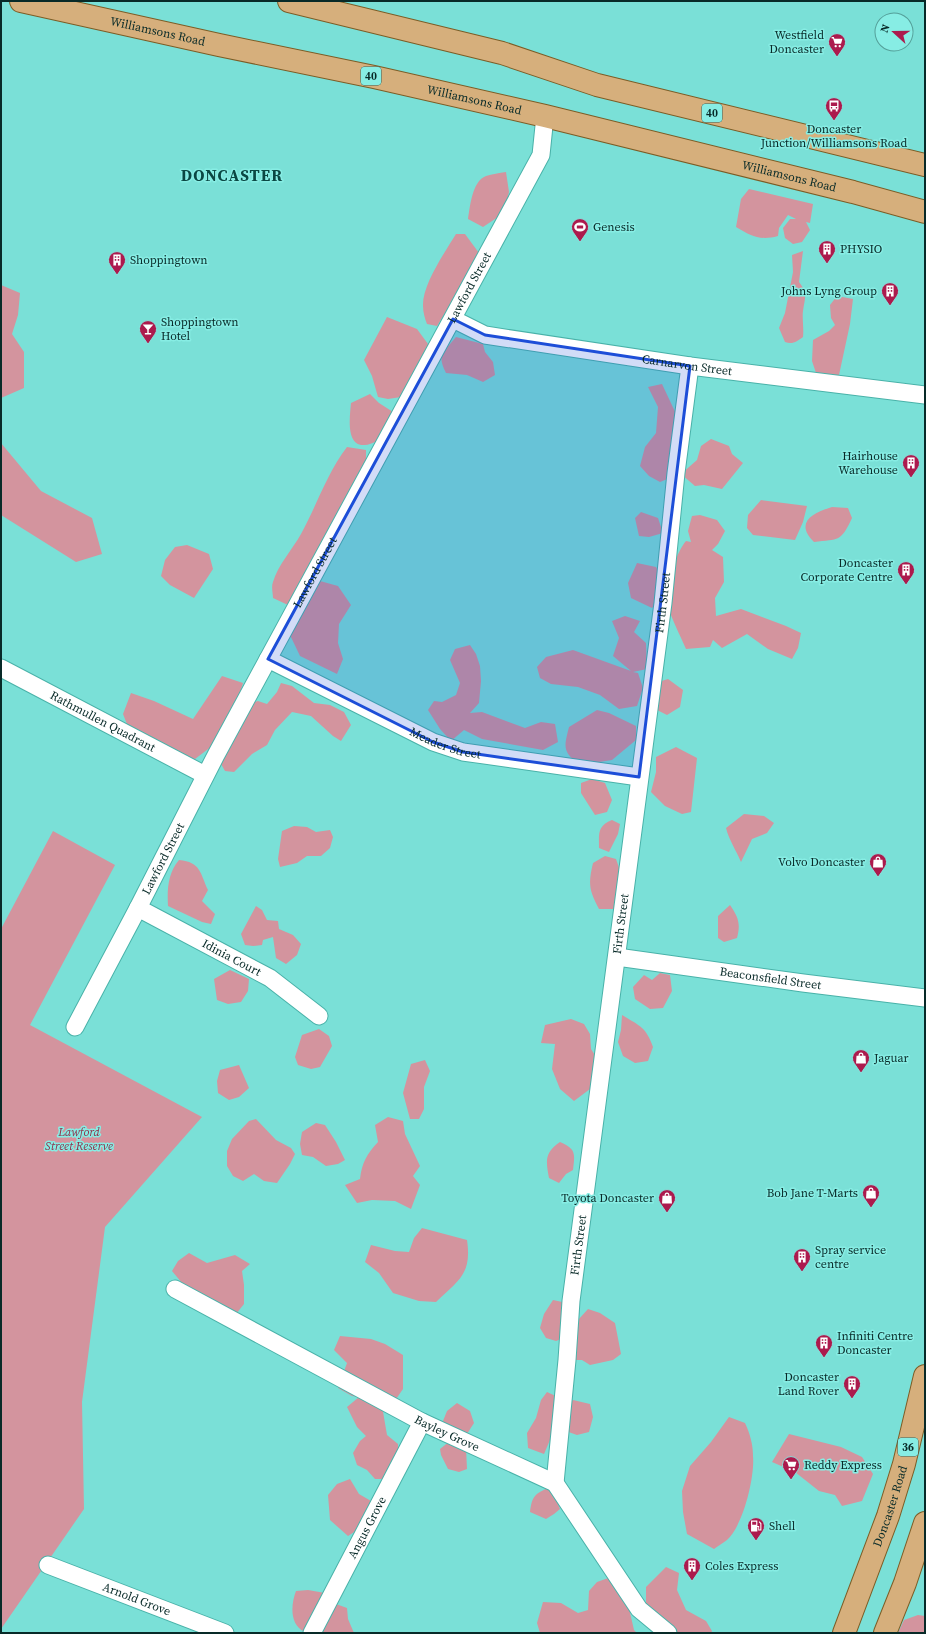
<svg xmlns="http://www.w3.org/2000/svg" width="926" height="1634" font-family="'Source Serif 4',serif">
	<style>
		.green { fill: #d3949e }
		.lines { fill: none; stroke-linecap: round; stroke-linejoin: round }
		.minor-casing { stroke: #49b2a9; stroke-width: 19 }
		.primary-casing { stroke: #7c5d26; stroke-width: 24 }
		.minor { stroke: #fff; stroke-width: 17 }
		.primary { stroke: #d6af7c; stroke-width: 22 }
		.marked { fill: #1d4ed8; fill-opacity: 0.2; stroke: #1d4ed8; stroke-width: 3; stroke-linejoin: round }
		.labels { text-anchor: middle; stroke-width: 3; stroke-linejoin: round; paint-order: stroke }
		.shield { fill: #87ede4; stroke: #2e6460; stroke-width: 1 }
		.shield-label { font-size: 11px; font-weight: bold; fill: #082a28 }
		.street-label { font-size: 12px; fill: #082a28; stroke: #87ede4 }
		.poi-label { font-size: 12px; fill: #082a28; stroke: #87ede4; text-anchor: start }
		.park-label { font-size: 12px; font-style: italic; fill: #902f49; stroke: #87ede4 }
		.district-label { font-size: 16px; font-weight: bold; letter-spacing: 1px; fill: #0b4743; stroke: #87ede4 }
	</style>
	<rect width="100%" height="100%" fill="#7ae0d7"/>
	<path class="green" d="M506,172l3,20 -5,21 -21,14 -15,-8c2,-12 4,-38 18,-43 6,-2 13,-3 20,-4z
		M749,189l64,15 -3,19 -4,-1 4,8 -8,12 -9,2 -8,-6 -2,-10 7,-9h6l-8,-4 -9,13 -1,8c-18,5 -27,0 -42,-9l5,-28z
		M456,234h9l14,19 -27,49 -15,24 -10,-2c-2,-5 -4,-12 -4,-18 -1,-21 22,-54 33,-72z
		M803,251l-4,31c9,12 6,15 4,29 -1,7 1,17 0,26 -6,4 -10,8 -18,5l-6,-14 6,-15 8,-41 -1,-17z
		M1,285l19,8 -2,22 -6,19 12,18v36l-23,10z
		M837,296l16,3 -3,25 -11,51 -11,2 -12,-4 -4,-12 1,-21 16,-9 6,-6 -4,-7 -1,-13z
		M387,317l30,12 11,15 -1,23 -26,30 -13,2 -10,-2 -6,-21 -8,-16z
		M456,337l27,7 2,8 8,10 2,13 -12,7 -16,-7 -21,-2c-10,-19 -2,-21 10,-36z
		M662,384l16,34 -8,60 -10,4 -11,-6 -9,-10 5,-19 11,-14 2,-26 -10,-20z
		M370,394l9,9 14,9 -16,29c-4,2 -9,4 -12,4 -20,2 -15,-30 -14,-42z
		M711,439l18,7 3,8 11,9 -21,26 -18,-4 -9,1 -14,-12 16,-14 4,-14z
		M1,443l40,48 51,27 10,36 -26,8 -75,-47z
		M347,447l19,3v18l-21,39 -16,20 -9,25 -32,53 -15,-7c0,-5 -2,-11 0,-16 5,-17 19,-32 28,-48 16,-29 26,-61 46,-87z
		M761,500l46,6 -4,16 -8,18 -42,-5 -6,-7 1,-13z
		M832,507l16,1 4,10c-11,24 -13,21 -38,24 -20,-20 -1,-29 18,-35z
		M641,512l17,6 5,15 -14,4 -10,-1 -4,-18z
		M700,515l17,5 8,11 -7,13 -6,6 11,7 1,25 -9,16 1,18 25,-7 45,17 15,7 -3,15 -6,11 -24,-10 -21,-15 -25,14 -9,-8 -3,7 -24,2c-6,-14 -14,-29 -18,-43 -5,-17 8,-53 18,-65l5,1 -3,-11 4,-15z
		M187,545l22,9 4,15 -19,29 -24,-13 -9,-9 4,-16 10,-13z
		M637,563l19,4 5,9 3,19 -12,13 -21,-10 -3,-15z
		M320,581l18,5 13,19 -12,19 -1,19 5,16 -6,15 -37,-18 -10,-21z
		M625,616l15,5 -6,11 12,11 1,26 -14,3 5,1 5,15 -6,18 -18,3 -19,-14 -22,-8 -27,-3 -11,-6 -3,-11 9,-10 27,-7 58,21 -18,-15 6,-18 -7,-17z
		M470,645l6,9 4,12 1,15 -2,22 -9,10 12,-1 43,16 16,-6 14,2 3,18 -15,8 -61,-11 -18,-9 -13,11 -11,-12 -12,-19 6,-9 8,1 14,-7 4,-12 -10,-23 5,-11z
		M222,676l21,7 -15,51 -33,25 -37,-8 -26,-14 -9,-23 8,-21 23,8 39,18z
		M668,679l15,11 -3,17 -13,8 -18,-9v-21z
		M281,683l11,3 22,17 16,2 14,7 7,13 -10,16 -8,-5 -22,-20 -19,-4 -17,18 -8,15 -15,9 -18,18 -9,-1 -9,-16 27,-49 15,-5 9,3 10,-12z
		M597,710l12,3 27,13v14l-24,20 -32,5c-18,-13 -16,-18 -11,-38z
		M676,747l21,11 -6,54 -9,2 -17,-8 -14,-14 5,-20v-15z
		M592,779l13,4 7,17 -5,12 -12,3 -14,-22v-10z
		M744,814l20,2 10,7 -7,10 -15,6 -11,23c-5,-12 -12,-22 -15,-34z
		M612,820l8,4 -2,10 -9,18 -10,-4c0,-14 -2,-22 13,-28z
		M294,826l13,1 9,5 14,-2 3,7 -3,11 -9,8h-14l-10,7 -17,4 -2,-8 4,-28z
		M53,831l62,34 -85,160 172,92 -97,110 -23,175 2,107 -83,120v-700z
		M605,856l11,3 8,23 -9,27h-16c-10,-19 -11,-25 -6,-46z
		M179,860c22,2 21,13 29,30l-6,11 13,13 -4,10 -9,-2 -34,-16c-1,-17 0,-33 11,-46z
		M730,905c8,12 11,18 7,33l-13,4 -6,-4v-22z
		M256,906l6,4 5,10 11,1 1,8 14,6 8,9 -4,11 -11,9 -10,-6 -3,-21 -10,3 -1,5 -9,1 -8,-1 -4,-11z
		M230,970l19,9 -1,12 -7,11 -13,2 -11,-4 -3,-21z
		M660,973l10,2 2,16 -9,17 -13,1 -15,-10 -2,-12 11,-12 8,5z
		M622,1015c18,11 24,12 31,32l-5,14 -13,2 -12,-7 -5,-14 3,-12z
		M571,1019l13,5 6,10 1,15 7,11 -4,26 -20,15 -14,-12 -8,-20 3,-25 -14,-1 4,-18z
		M319,1029l10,7 3,10 -12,21 -9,2 -13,-4 -3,-8 7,-22z
		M425,1060l5,11 -6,16v22l-5,10h-9l-7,-26 8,-29z
		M239,1065l10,23 -10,9 -10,3 -11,-7 -1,-12 3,-11z
		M388,1117l15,4 2,13 15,32 -7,10 7,9 -9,24 -16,-8 -23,-1 -15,3 -12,-18 15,-6c2,-17 7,-25 18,-37l-3,-17z
		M256,1119l20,21 15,8 4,6 -5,10 -13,19 -13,-2 -10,-7 -11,7 -10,-5 -6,-10v-15l5,-12 17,-18z
		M316,1123l9,2 11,17 9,18 -7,4 -12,2 -13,-9 -11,-2 -2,-11 2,-12z
		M560,1142c16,7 15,11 13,28l-7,4 -7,9 -10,-5c-3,-17 -5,-25 11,-36z
		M422,1228l45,12c5,34 -8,40 -31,62l-17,-1 -26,-8 -14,-20 -14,-11 6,-17 24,6 14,1 5,-14z
		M189,1253l18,10 28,-8 15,9 -8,7 2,14v19l-8,10 -54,-31 -10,-12 6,-10z
		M553,1300l14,3 -1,34 -10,4 -10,-3 -6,-10 4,-14z
		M588,1309l12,4 15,10 6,31 -8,6 -23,5 -8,-5h-15l2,-30z
		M340,1336l31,3 14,5 18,11v34l-9,13 -13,-2 6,35 11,9v24l-11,11h-12l-8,-9 -10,-5 -4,-12 7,-12 6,-5 -9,-9 -10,-20 12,-10 -7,-1 -14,-8 9,-25 -13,-13z
		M547,1392l13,6 -7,35 -9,21 -16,-6 -1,-15 9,-15 5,-18z
		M573,1400l17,4 3,13 -4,15 -12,3 -17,-6 2,-18z
		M457,1403l13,8 4,12 -9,14 -24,-11 6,-15z
		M729,1417l16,6c5,11 8,21 8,33 2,21 -10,70 -26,84 -4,3 -9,6 -13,9l-27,-15 -4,-22 -1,-21 8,-25 21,-24z
		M789,1434l52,13 21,10 11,17 -11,27 -20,5 -7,-11 -16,-4 -24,-19 -23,-10z
		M450,1441l16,7 1,21 -8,3 -11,-3 -7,-14 -1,-6z
		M350,1479l9,15 12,7 1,16 -10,10 -14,9 -18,-16 -2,-25 9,-11z
		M548,1488l5,4 7,17 -6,5 -8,5 -16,-7c2,-15 4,-18 18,-24z
		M666,1567l13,6 -2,17 9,20 20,11 6,10 -1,2h-56l-7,-7 -2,-18v-21z
		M611,1577l17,27 6,26 3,3h-97l-3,-10 6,-21 18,1 17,10 10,-3 1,-19 8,-9z
		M308,1590l17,3 11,11 11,4 1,11 6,14c-9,0 -43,1 -49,-1 -16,-7 -14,-28 -9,-41z
		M918,1615l7,1v17h-27l6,-13z"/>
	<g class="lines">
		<g class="minor-casing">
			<g id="minor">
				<path id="s1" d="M453,319l32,16 205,31 235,29"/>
				<path id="s2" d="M268,659l165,83 30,10 176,25"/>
				<path id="s3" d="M1,668l204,107"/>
				<path id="s4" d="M138,908l132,70 49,38"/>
				<path id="s5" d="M617,957l186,26 122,15"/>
				<path id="s6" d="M75,1027l63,-119 78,-153 325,-600 4,-39"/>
				<path id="s7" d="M175,1289l247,133 133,61 84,126 29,24"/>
				<path id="s8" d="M555,1483l12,-123 4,-59 92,-698 13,-130 14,-107"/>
				<path id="s9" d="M48,1565l177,68"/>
				<path id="s10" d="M312,1633l110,-211"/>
			</g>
		</g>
		<g class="primary-casing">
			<g id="primary">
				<path id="s11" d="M21,1l198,44 155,32 171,39 308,76 72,20"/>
				<path d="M289,1l213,52 95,32 328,80"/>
				<path id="s12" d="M844,1633l44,-117 16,-52 21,-88"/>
				<path d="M885,1633l20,-50 20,-60"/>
			</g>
		</g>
		<use href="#minor" class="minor"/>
		<use href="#primary" class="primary"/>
	</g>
	<path class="marked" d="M453,319l32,16 205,31 -51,411 -176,-25 -30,-10 -165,-83z"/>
	<defs>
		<g id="supermarket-pin" transform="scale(0.9)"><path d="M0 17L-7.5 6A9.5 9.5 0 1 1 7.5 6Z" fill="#ac1a4d" stroke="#87ede4"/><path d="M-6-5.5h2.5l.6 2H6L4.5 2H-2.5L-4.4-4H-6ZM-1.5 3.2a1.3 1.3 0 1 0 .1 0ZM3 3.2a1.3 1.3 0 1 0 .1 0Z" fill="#fff"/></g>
		<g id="bus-pin" transform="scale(0.9)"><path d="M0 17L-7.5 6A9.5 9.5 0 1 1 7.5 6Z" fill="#ac1a4d" stroke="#87ede4"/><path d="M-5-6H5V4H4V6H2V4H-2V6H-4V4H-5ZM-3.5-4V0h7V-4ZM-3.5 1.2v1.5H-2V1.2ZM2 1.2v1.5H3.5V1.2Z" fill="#fff"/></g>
		<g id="stadium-pin" transform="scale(0.9)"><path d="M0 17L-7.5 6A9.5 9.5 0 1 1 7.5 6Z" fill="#ac1a4d" stroke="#87ede4"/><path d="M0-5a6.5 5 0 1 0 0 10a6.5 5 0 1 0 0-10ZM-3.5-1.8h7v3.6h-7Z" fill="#fff"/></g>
		<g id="building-pin" transform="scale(0.9)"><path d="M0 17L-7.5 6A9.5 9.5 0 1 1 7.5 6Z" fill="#ac1a4d" stroke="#87ede4"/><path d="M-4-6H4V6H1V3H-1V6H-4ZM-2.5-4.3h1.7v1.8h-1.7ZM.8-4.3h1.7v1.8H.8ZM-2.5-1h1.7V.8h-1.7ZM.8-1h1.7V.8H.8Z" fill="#fff"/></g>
		<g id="bar-pin" transform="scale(0.9)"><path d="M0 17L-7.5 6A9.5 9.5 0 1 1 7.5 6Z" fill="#ac1a4d" stroke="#87ede4"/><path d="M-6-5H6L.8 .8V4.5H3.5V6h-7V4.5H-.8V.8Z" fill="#fff"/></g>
		<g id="shop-pin" transform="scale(0.9)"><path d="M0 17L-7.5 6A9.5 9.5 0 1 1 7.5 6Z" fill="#ac1a4d" stroke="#87ede4"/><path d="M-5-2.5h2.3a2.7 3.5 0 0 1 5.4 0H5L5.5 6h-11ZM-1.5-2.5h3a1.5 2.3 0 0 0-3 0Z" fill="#fff"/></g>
		<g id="fuel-pin" transform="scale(0.9)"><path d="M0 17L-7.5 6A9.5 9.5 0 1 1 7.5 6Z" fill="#ac1a4d" stroke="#87ede4"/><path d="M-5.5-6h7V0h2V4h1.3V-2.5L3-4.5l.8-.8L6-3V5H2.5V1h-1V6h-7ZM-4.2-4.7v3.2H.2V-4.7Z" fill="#fff"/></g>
	</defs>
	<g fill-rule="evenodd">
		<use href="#supermarket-pin" x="837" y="42"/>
		<use href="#bus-pin" x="834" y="106"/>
		<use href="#stadium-pin" x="580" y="227"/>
		<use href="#building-pin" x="827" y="249"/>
		<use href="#building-pin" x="117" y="260"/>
		<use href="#building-pin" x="890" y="291"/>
		<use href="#bar-pin" x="148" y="329"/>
		<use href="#building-pin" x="911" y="463"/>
		<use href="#building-pin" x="906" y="570"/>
		<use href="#shop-pin" x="878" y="862"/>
		<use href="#shop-pin" x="861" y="1058"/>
		<use href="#shop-pin" x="871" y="1193"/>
		<use href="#shop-pin" x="667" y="1198"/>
		<use href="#building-pin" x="802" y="1257"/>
		<use href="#building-pin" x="824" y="1343"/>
		<use href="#building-pin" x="852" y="1384"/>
		<use href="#supermarket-pin" x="791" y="1465"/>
		<use href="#fuel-pin" x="756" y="1526"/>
		<use href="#building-pin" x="692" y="1566"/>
	</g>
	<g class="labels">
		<g class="shield">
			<rect x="361" y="67" width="20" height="18" rx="3"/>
			<rect x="702" y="104" width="20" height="18" rx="3"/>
			<rect x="898" y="1438" width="20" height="18" rx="3"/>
		</g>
		<g class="shield-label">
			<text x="371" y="80">40</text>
			<text x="712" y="117">40</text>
			<text x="908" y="1451">36</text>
		</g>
		<g class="street-label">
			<text dy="4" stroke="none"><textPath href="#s11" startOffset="140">Williamsons Road</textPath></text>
			<text dy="4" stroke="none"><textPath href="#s11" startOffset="464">Williamsons Road</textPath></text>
			<text dy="4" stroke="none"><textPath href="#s11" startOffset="788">Williamsons Road</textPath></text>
			<text dy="4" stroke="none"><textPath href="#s6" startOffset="838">Lawford Street</textPath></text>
			<text dy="4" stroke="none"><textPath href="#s1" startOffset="240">Carnarvon Street</textPath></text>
			<text dy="4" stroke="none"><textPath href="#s6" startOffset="514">Lawford Street</textPath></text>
			<text dy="4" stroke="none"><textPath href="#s8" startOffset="887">Firth Street</textPath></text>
			<text dy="4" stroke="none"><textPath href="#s3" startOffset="115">Rathmullen Quadrant</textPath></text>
			<text dy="4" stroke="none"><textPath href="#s2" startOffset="197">Meader Street</textPath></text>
			<text dy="4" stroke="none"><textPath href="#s6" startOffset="190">Lawford Street</textPath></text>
			<text dy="4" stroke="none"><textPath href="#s8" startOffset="563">Firth Street</textPath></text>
			<text dy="4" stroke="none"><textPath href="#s4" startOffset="106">Idinia Court</textPath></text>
			<text dy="4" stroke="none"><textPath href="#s5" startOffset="155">Beaconsfield Street</textPath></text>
			<text dy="4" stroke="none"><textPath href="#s8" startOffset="239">Firth Street</textPath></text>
			<text dy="4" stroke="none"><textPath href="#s7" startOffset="308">Bayley Grove</textPath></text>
			<text dy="4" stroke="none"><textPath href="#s12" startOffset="135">Doncaster Road</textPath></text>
			<text dy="4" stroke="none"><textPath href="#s10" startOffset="119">Angus Grove</textPath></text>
			<text dy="4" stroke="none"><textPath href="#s9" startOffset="95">Arnold Grove</textPath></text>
		</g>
		<g class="poi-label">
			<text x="824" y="39" text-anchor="end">Westfield<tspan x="824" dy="14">Doncaster</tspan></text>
			<text x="834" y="133" text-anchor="middle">Doncaster<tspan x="834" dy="14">Junction/Williamsons Road</tspan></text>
			<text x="593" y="231">Genesis</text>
			<text x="840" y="253">PHYSIO</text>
			<text x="130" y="264">Shoppingtown</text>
			<text x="877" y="295" text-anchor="end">Johns Lyng Group</text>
			<text x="161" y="326">Shoppingtown<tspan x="161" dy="14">Hotel</tspan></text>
			<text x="898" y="460" text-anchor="end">Hairhouse<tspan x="898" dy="14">Warehouse</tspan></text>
			<text x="893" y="567" text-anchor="end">Doncaster<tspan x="893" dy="14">Corporate Centre</tspan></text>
			<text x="865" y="866" text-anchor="end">Volvo Doncaster</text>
			<text x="874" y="1062">Jaguar</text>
			<text x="858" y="1197" text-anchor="end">Bob Jane T-Marts</text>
			<text x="654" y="1202" text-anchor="end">Toyota Doncaster</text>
			<text x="815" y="1254">Spray service<tspan x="815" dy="14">centre</tspan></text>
			<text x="837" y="1340">Infiniti Centre<tspan x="837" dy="14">Doncaster</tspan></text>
			<text x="839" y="1381" text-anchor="end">Doncaster<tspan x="839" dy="14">Land Rover</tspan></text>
			<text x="804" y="1469">Reddy Express</text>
			<text x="769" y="1530">Shell</text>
			<text x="705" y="1570">Coles Express</text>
		</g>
		<g class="park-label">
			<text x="79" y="1136">Lawford<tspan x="79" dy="14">Street Reserve</tspan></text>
		</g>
		<g class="district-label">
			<text x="232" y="181">DONCASTER</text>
		</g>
	</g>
	<rect width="926" height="1634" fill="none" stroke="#082a28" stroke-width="4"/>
	<g transform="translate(894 32) rotate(291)"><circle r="19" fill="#87ede4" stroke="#549f99"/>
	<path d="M0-3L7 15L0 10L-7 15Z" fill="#ac1a4d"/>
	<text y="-6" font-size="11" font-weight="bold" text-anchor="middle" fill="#082a28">N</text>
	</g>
</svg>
